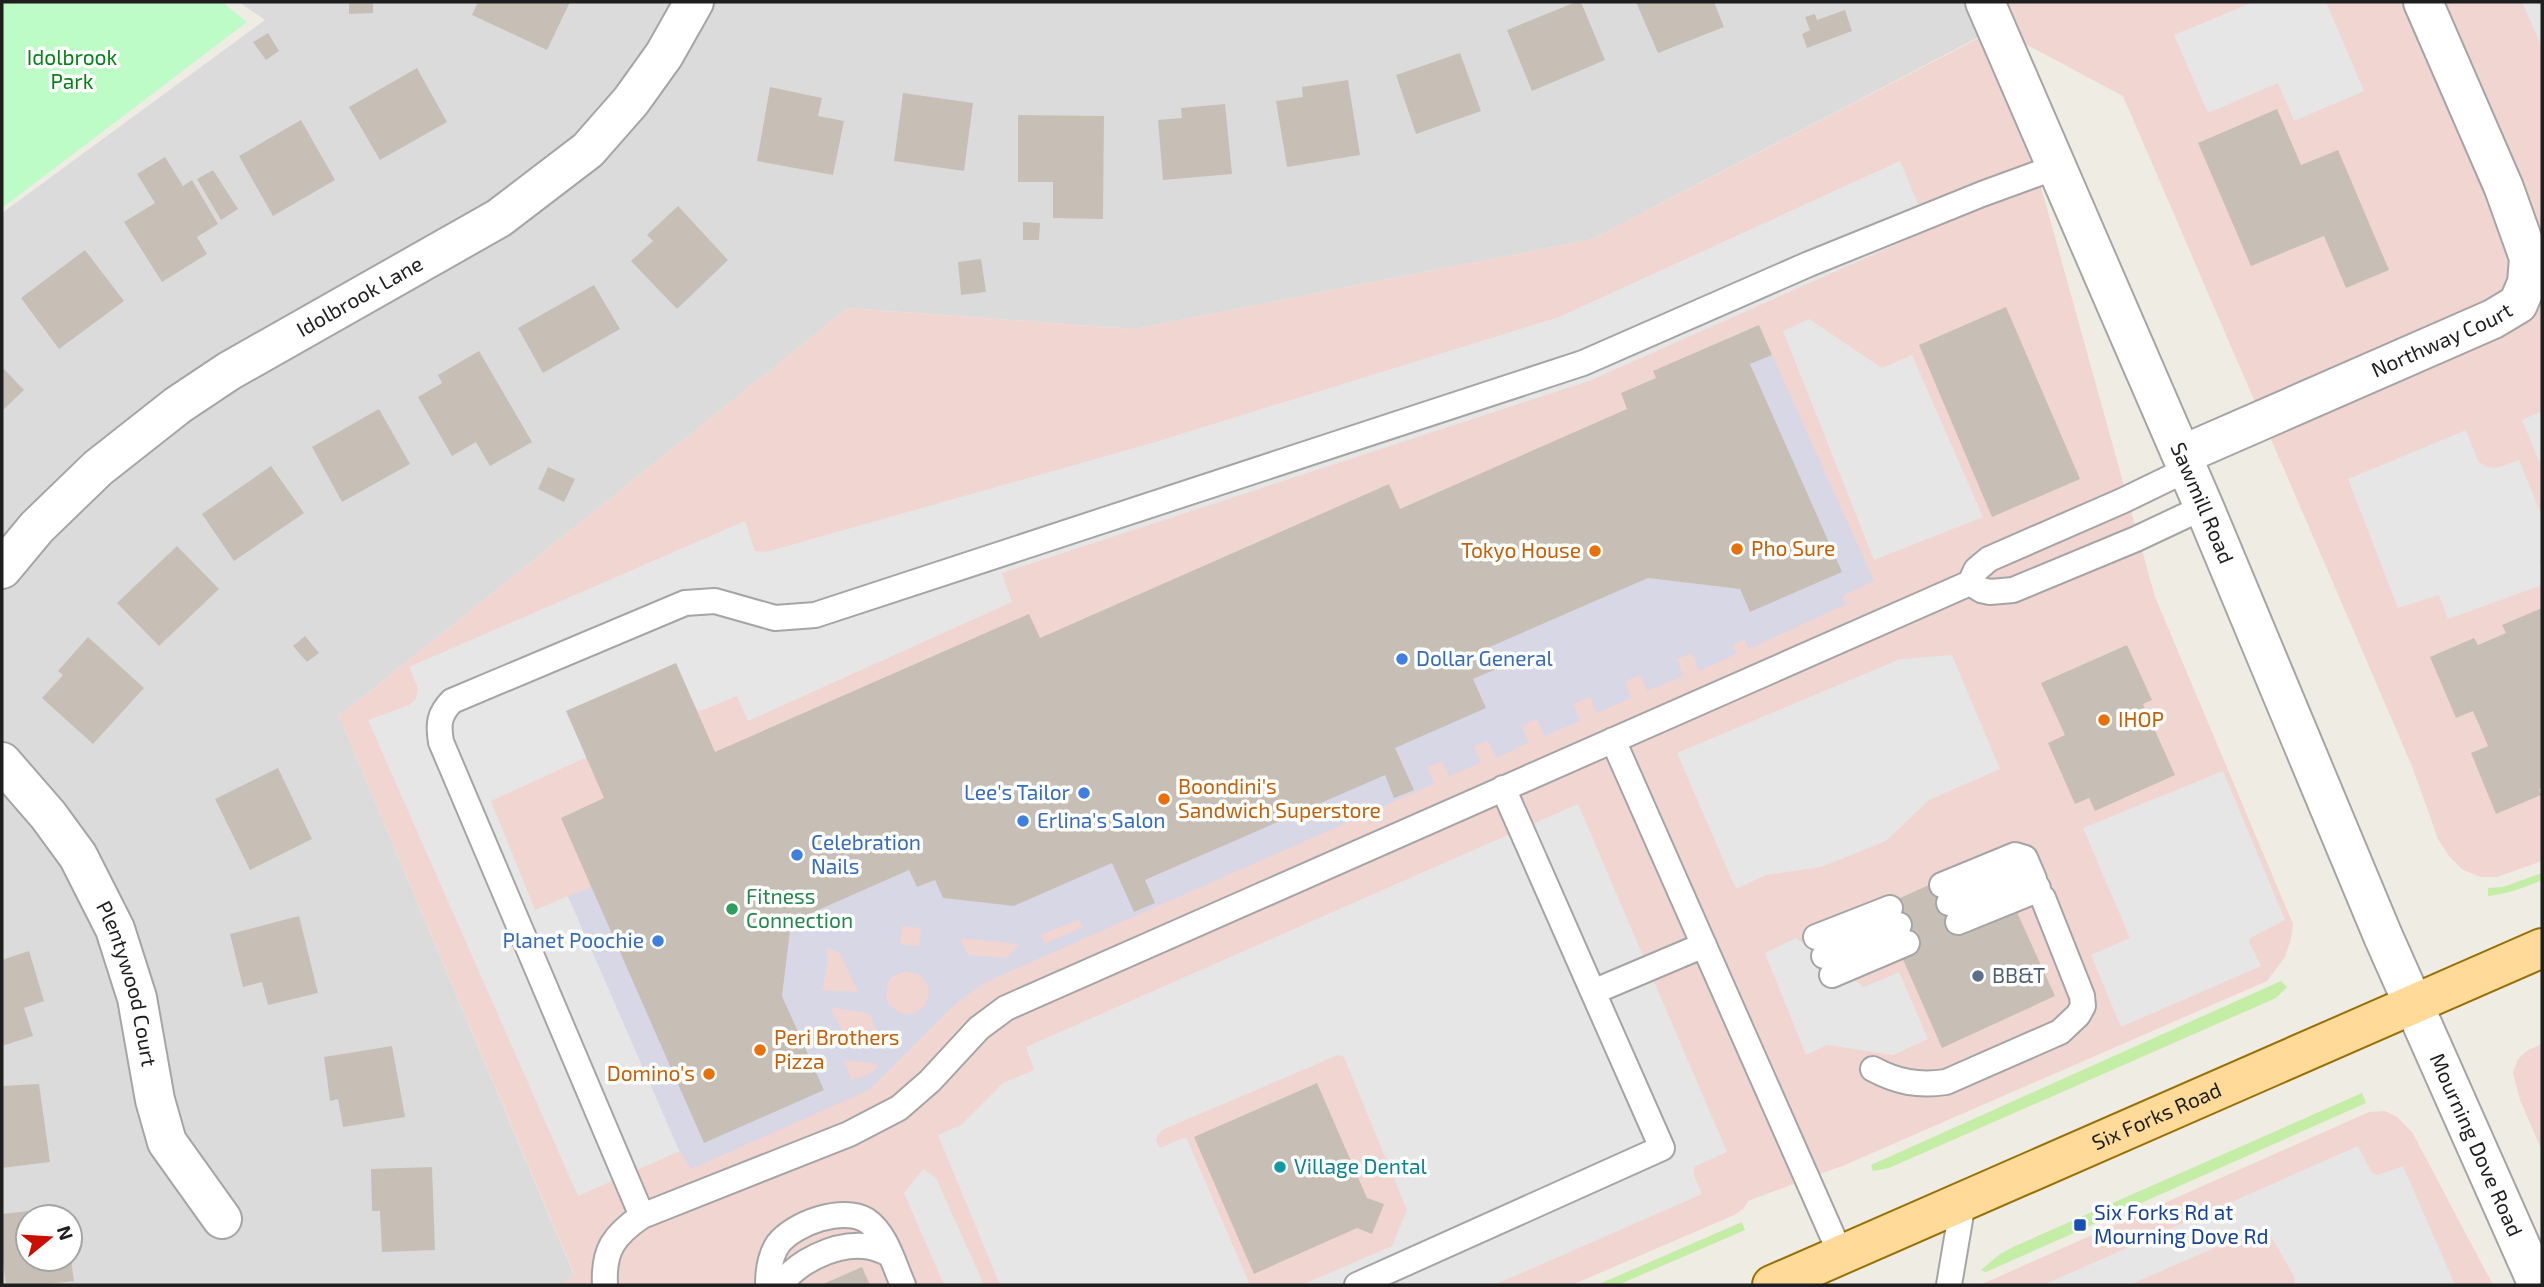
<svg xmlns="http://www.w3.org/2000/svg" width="2544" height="1287" font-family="'Exo 2',sans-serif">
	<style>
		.residential { fill: #dcdbdb; fill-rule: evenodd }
		.commercial { fill: #f1d5d1 }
		.grass { fill: #c4eda6 }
		.park { fill: #bdfcc7 }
		.parking { fill: #e6e6e6 }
		.plaza { fill: #d8d7e5; fill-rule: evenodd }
		.building { fill: #c7bfb6 }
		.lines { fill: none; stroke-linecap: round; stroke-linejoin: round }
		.service-casing { stroke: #a5a5a5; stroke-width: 28 }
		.minor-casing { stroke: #a5a5a5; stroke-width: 42 }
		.tertiary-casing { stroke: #a5a5a5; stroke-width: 42 }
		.primary-casing { stroke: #986f00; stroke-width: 42 }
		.service { stroke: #fff; stroke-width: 24 }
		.minor { stroke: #fff; stroke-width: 38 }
		.tertiary { stroke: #fff; stroke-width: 38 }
		.primary { stroke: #ffda99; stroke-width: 38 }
		.food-dot { fill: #e8710a; stroke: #fff; stroke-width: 2.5 }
		.shop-dot { fill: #3f7fe0; stroke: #fff; stroke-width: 2.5 }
		.leisure-dot { fill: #2e9e5b; stroke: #fff; stroke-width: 2.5 }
		.service-dot { fill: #5c6f8a; stroke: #fff; stroke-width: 2.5 }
		.culture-dot { fill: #0f9aa8; stroke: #fff; stroke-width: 2.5 }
		.transit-dot { fill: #1a4fb4; stroke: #fff; stroke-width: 2.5 }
		.labels { text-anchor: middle; stroke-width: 7; stroke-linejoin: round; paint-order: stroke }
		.park-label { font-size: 21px; fill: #058218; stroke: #fff }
		.street-label { font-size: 21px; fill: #1e1e1e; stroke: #fff }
		.food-label { font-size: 21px; fill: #c56008; stroke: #fff; text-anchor: start }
		.shop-label { font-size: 21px; fill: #366cbe; stroke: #fff; text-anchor: start }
		.leisure-label { font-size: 21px; fill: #27864d; stroke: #fff; text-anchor: start }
		.service-label { font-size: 21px; fill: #4e5e75; stroke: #fff; text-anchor: start }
		.culture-label { font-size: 21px; fill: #0d838f; stroke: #fff; text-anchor: start }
		.transit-label { font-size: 21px; fill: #164399; stroke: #fff; text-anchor: start }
	</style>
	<rect width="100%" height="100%" fill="#efece3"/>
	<path class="residential" d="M239,2h1746l11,26 -403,211 -459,90 -286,-21 -509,408 235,559 -12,10h-560v-1072l263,-193zM28,1217h42v42h-42z"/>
	<path class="commercial" d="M1985,2h557v859l-45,16h-16l-18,-7 -14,-14 -11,-17 -26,-73 -289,-670 -126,-67 158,568 138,327 -2,15 -6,18 -18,24 -420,183 -99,37 -5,8 -9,6 -162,70h-1010l12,-11 -235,-558 509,-408 286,21 459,-90 403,-210z
		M2542,1044v107l-22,-51 -7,-27 5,-14 10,-9z
		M2385,1111l12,6 15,15 81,153h-513l389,-173z"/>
	<path class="grass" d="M2542,873v7c-18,8 -35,14 -54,16v-8l15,-1z
		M2281,981l6,6 -11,11 -387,170 -16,3 -2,-6z
		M2362,1093l4,10 -380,169 -5,-2 19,-16 13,-7z
		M1742,1222l3,8 -127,55h-21z"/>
	<path class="park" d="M2,2h220l25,20 -245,186z"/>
	<path class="parking" d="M2253,2h73l38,89 -70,30 -16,-38 -70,30 -34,-78z
		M2522,2h20v46z
		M1900,161l29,69 -340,151 -587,192 10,29 -264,119 -11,-25 -39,16 -22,-49 -110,48 21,46 -96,44 44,109 33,-14 112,255 -102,45 -210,-476 41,-15 7,-6 2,-11 -9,-21 336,-146 10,30 11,1 386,-109 407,-126z
		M1809,319l73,49 30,-13 71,162 -109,43 -91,-229z
		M2542,411v57l-20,-48z
		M2466,430l12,31 8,6 11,1 22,-8 23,56v43l-3,1 3,7v18l-94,34 -9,-24 -41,13 -50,-129z
		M1952,655l48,114 -71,31 -43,41 -65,26 -55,8 -30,14 -59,-136 223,-94z
		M2223,771l62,149 -35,18 -1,4 12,24 -140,61 -30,-72 39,-17 -47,-110z
		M1578,804l149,348 -33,15v9l8,18 -208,91h-192l90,-39 15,-36 -63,-153 -6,-2 -176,75 -4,5 -2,6 4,7 26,-11 64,148h-250l-62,-150 23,-10 42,-42 31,-13 -8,-23z
		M1796,938l68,49 35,-15 29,67 -35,16 -66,-10 -21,10 -41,-102z
		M2358,1146l14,27 6,2 25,-9 52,119h-161l1,-7 -30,-52 -136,59h-86z
		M923,1169l13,9 48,107h-40l-40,-92z"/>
	<path class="plaza" d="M1772,355l102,226 -30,14 -2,6 6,2 -99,46 -4,-10 -13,6 4,9 -37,17 -7,-18 -15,6 6,17 -36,15 -6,-16 -16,6 6,17 -34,15 -7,-16 -17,7 7,17 -36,15 -7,-17 -15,6 6,18 -32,15 -8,-17 -14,5 6,17 -31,13 -7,-15 -15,6 7,17 -446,197 -31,21 -88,88 -178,79 -13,-21 -110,-252 24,-9 231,203 -41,-94 9,-74 118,-52 8,17 18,-7 8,18 71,8 98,-43 12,27 279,-124 -8,-18 78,-69 21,-9 -9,-21 163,-71 92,11 11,23 90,-40 -91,-208zM1079,919l3,9 -38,16 -3,-9zM902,926l19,2 -2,18 -19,-2zM960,938l59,6 -12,14 -39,-3zM827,947l13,6 18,39 -36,-2 5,-23zM905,971l14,3 9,12 1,7 -4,13 -12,8 -14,-1 -11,-10 -2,-7 2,-14 4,-5zM830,1007l40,7 10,27 -34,-2zM844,1060l33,4 1,3 -10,8 -17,5z"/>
	<path class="building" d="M349,2h24v11l-24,1z
		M478,2h92l-23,48 -75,-35z
		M1576,2h5l24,58 -73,31 -25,-61z
		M1636,2h78l10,25 -66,26z
		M1845,10l7,21 -45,17 -5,-14 8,-4 -5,-13 10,-3 2,6z
		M268,33l11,18 -13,9 -13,-18z
		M1460,53l21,58 -65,23 -20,-59z
		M417,68l30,54 -67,38 -31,-53z
		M1348,80l12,75 -73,12 -11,-66 27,-4 -1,-10z
		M770,87l52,11 -4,18 26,5 -11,54 -76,-14z
		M903,93l70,10 -9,68 -70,-10z
		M1225,104l7,70 -69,6 -5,-60 24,-2 -1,-10z
		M2277,109l24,56 37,-15 51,120 -43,18 -22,-52 -73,30 -53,-123z
		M1018,115l86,1 -1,103 -50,-1v-36h-35z
		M301,120l34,60 -62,36 -34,-60z
		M165,157l18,29 9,-6 26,44 -21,13 10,17 -45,28 -38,-60 31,-19 -18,-29z
		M213,170l25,39 -17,11 -24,-41z
		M678,206l50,54 -51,49 -46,-48 22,-20 -6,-6z
		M1023,222l17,1 -1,17h-16z
		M85,250l39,51 -65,48 -38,-51z
		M981,259l5,33 -25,3 -3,-33z
		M594,285l26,44 -77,44 -25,-45z
		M2006,307l74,172 -88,38 -73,-172z
		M1759,325l13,30 -22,9 92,208 -92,40 -10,-23 -92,-11 -163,71 9,21 -21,9 13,29 -91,40 19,42 -20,8 -9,-23 -240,105 10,23 -21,9 -22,-49 -98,43 -71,-8 -8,-18 -18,7 -8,-17 -118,52 -9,74 42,94 -120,53 -143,-325 43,-20 -38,-87 110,-48 39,89 314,-138 11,24 349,-154 11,25 227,-100 -6,-16 35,-15 -3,-7z
		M479,351l53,91 -42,24 -14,-24 -24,14 -34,-59 24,-14 -4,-8z
		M2,367l22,23 -22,21z
		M379,409l31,55 -68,38 -30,-55z
		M271,466l33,47 -70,48 -32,-47z
		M548,467l27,12 -11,23 -26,-13z
		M177,546l42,43 -60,57 -42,-43z
		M2542,608v180l-3,1 2,6 -45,19 -25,-61 17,-7 -5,-12 -10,-23 -17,7 -26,-61 44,-19 4,7 28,-12 -4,-8z
		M305,636l14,17 -12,9 -14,-16z
		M88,637l56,51 -51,56 -51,-46 21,-23 -5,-4z
		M2127,645l25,55 -9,4 32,71 -80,36 -6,-13 -14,6 -27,-61 17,-8 -24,-52z
		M278,768l34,71 -62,31 -35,-71z
		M1940,880l75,28 40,88 -113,52 -40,-91 -13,-54z
		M299,916l19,77 -50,12 -6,-23 -19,5 -13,-53z
		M29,951l15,50 -20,7 9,28 -31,10v-86z
		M392,1046l13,71 -62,10 -5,-28 -8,2 -6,-44z
		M1317,1083l50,115 17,6 -12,30 -15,-6 -103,46 -60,-137z
		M39,1084l11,78 -48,6v-82z
		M432,1167l3,83 -53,2 -2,-41h-8l-1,-42z
		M64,1207l2,10h-38v42h43l3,22 -36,4h-32l-4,-30v-41z
		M862,1267l8,18h-49z"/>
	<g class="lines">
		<g class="service-casing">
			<path id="service" d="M1970,583l11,7 9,2 23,-2 123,-51 68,-32
				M1613,740l228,515
				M1503,788l90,204
				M1942,885l73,-30 10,3 9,21
				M1949,903l71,-28 10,1 8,12
				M1816,937l74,-29
				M1824,956l75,-31
				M1832,975l75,-32
				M1873,1069c24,13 45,17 73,13l114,-50 18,-17 5,-9 -1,-10 -39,-98 -6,-5h-7l-72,29
				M642,1216l-201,-474c-3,-18 -2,-28 11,-41l233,-98 30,-2 60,17 40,-3 768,-252 226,-99 173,-70 74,-27
				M605,1285c-2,-35 9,-50 37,-69l207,-82 50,-26 31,-27 49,-53 27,-20 964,-425 6,-13 13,-11 133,-58 66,-32
				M768,1285c0,-13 2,-29 10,-41 16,-21 65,-38 88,-24 20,13 28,45 37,65
				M781,1285c15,-23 53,-41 82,-39 9,0 18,4 26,8
				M1357,1285l305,-137 -69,-156 111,-47
				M1949,1285l14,-83"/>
		</g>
		<g class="minor-casing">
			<g id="minor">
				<path id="s1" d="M2182,455l311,-136 25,-15 9,-21 2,-25 -25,-70 -81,-186"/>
				<path id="s2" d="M2,569l35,-42 61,-59 80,-63 51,-34 270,-153 89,-68 43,-49 33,-46 30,-53"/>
				<path id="s3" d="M2,762l46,53 30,41 37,73 22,69 18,102 12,42 55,77"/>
			</g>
		</g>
		<g class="tertiary-casing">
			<g id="tertiary">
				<path id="s4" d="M1985,2l219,505 179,429 155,349"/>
			</g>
		</g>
		<g class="primary-casing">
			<g id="primary">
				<path id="s5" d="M1772,1285l770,-337"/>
			</g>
		</g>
		<use href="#service" class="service"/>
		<use href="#minor" class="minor"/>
		<use href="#tertiary" class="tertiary"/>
		<use href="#primary" class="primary"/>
	</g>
	<g class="food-dot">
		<circle cx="1737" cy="549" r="7"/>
		<circle cx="1595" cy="551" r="7"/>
		<circle cx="2104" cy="720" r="7"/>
		<circle cx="1164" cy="799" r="7"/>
		<circle cx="760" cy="1050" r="7"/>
		<circle cx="709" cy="1074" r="7"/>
	</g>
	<g class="shop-dot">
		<circle cx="1402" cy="659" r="7"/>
		<circle cx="1084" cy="793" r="7"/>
		<circle cx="1023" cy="821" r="7"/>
		<circle cx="797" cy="855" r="7"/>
		<circle cx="658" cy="941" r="7"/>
	</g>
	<circle class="leisure-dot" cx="732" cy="909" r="7"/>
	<circle class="service-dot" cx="1978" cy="976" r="7"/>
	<circle class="culture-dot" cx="1280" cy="1167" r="7"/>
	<rect class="transit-dot" x="2073" y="1218" width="14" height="14" rx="3.5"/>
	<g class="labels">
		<g class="park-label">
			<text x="72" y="65">Idolbrook<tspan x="72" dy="24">Park</tspan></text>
		</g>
		<g class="street-label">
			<text dy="7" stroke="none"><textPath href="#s2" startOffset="453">Idolbrook Lane</textPath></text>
			<text dy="7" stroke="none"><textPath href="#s1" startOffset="284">Northway Court</textPath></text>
			<text dy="7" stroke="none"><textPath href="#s4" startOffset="546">Sawmill Road</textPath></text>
			<text dy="7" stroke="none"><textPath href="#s3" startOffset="259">Plentywood Court</textPath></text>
			<text dy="7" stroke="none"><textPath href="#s5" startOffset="420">Six Forks Road</textPath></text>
			<text dy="7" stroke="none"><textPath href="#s4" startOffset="1244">Mourning Dove Road</textPath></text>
		</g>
		<g class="food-label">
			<text x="1751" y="556">Pho Sure</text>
			<text x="1581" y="558" text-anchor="end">Tokyo House</text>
			<text x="2118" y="727">IHOP</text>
			<text x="1178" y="794">Boondini's<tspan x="1178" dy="24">Sandwich Superstore</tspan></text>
			<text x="774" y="1045">Peri Brothers<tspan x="774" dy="24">Pizza</tspan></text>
			<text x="695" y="1081" text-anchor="end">Domino's</text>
		</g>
		<g class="shop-label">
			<text x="1416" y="666">Dollar General</text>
			<text x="1070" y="800" text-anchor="end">Lee's Tailor</text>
			<text x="1037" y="828">Erlina's Salon</text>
			<text x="811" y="850">Celebration<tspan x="811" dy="24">Nails</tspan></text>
			<text x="644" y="948" text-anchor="end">Planet Poochie</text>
		</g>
		<g class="leisure-label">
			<text x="746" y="904">Fitness<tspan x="746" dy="24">Connection</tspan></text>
		</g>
		<g class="service-label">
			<text x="1992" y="983">BB&amp;T</text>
		</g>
		<g class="culture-label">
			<text x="1294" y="1174">Village Dental</text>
		</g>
		<g class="transit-label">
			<text x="2094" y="1220">Six Forks Rd at<tspan x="2094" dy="24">Mourning Dove Rd</tspan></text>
		</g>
	</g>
	<rect width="2544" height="1287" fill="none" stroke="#1e1e1e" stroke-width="7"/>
	<g transform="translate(49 1238) rotate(72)"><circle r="33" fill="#ffffff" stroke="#a5a5a5" stroke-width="2"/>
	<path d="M0-5L12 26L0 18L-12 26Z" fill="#cc0e00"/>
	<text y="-10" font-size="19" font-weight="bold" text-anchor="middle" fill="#1e1e1e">N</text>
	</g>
</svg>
